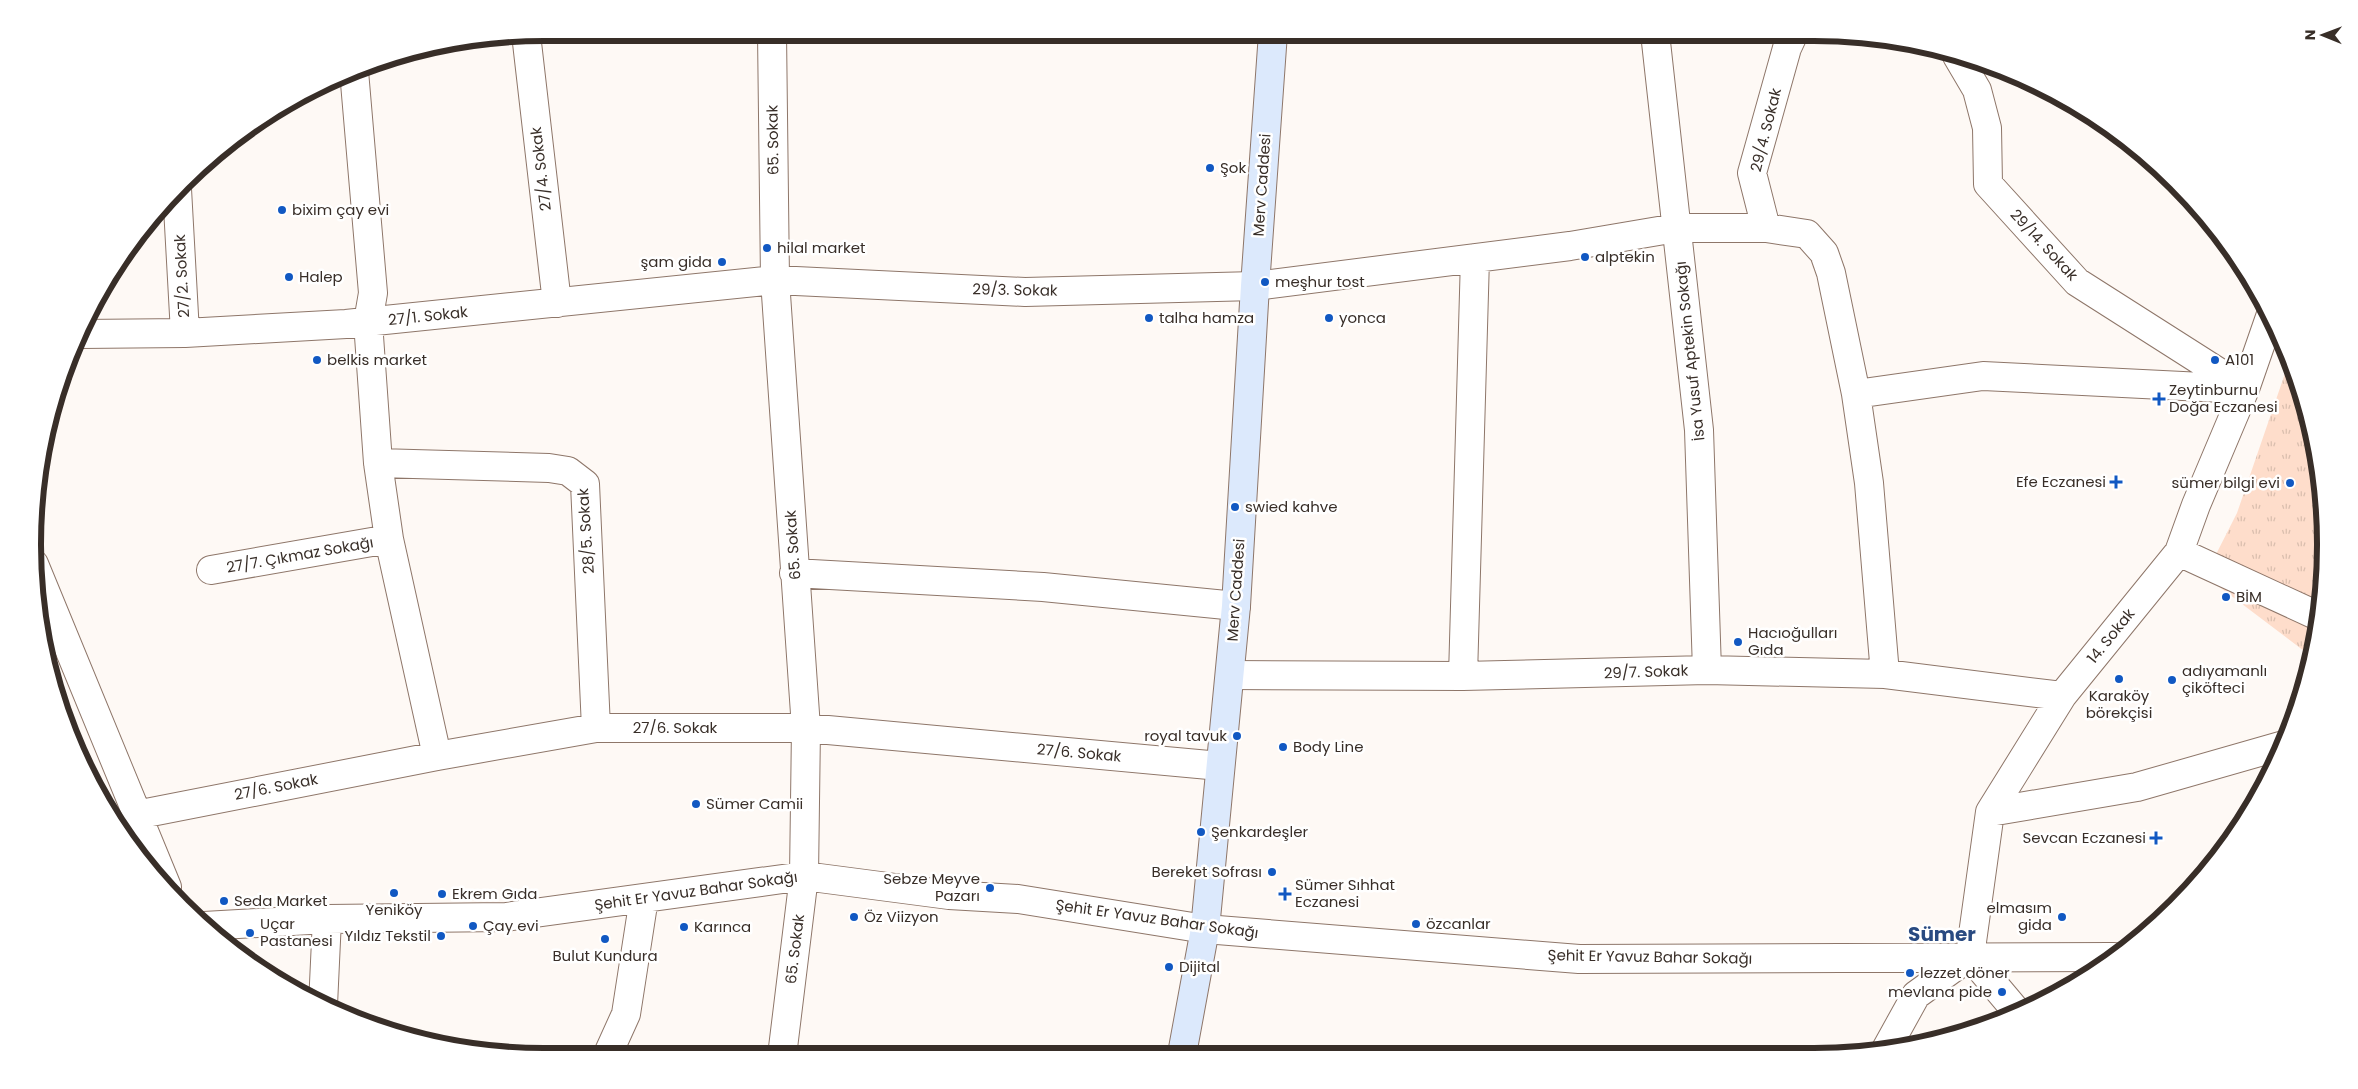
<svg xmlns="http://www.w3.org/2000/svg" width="2358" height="1089" font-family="Poppins,sans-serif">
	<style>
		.park { fill: url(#park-tufts) }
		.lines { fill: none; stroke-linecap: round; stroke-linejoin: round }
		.street-casing { stroke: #8e7669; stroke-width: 30 }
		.secondary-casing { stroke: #8e7669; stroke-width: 30 }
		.street { stroke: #fff; stroke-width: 28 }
		.secondary { stroke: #dce9fc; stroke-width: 28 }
		.poi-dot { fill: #1158c2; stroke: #fff; stroke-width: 2 }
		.labels { text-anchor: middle; stroke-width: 5; stroke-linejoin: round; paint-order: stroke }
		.street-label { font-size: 15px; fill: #382e28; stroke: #fff }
		.poi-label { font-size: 15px; fill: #382e28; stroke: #fff; text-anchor: start }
		.district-label { font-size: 20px; font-weight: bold; fill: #294a81; stroke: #fff }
		.rim { fill: none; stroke: #382e28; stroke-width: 6 }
	</style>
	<defs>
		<pattern id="park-tufts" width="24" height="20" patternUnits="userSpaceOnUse" patternTransform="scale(1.25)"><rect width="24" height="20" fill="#feddcb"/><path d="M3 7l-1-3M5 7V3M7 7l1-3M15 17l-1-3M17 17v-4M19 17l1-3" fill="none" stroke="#dabeae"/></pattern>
	</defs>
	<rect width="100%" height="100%" fill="#fef9f5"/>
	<path class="park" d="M2290,359l26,85 9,100 -9,100 -4,13 -107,-81 32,-63z"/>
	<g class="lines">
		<g class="street-casing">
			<path id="street" d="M772,33l3,247 31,448 -2,148 -22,180
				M1655,33l44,397 8,240
				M526,34l31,269
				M1957,56l20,34 10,38 1,56 89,98 168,107
				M354,71l19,222 -5,29 10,141 11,76 48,217
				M177,189l8,144
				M1766,228l-14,-55 35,-125 7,-15
				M81,334l104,-1 161,-9 429,-44 250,12 230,-6 315,-40 106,-18h90l41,6 17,19 7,20 25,121 13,89 16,191
				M1856,394l127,-18 260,13
				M378,463l171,5 19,3 17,13 11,244
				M2179,552l139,64
				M34,564l133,323
				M211,570l178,-31
				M794,573l249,14 193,19
				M1230,675l233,1 244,-6 178,4 177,22
				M1463,676l12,-418
				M1990,812l147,-25 147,-42
				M136,815l301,-59 159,-28h210l414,38
				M204,926l123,-7 179,-2 298,-41 145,19 69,4 187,30 374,30 535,-2
				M1970,956l20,-144 72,-116 117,-144 17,-47 49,-116 25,-72
				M1970,956l48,57
				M323,1005l4,-86
				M1885,1051l31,-56 54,-39
				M607,1056l19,-42 18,-116"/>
		</g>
		<g class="secondary-casing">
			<path id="secondary" d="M1182,1054l23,-125 31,-323 19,-320 18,-253"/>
		</g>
		<use href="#street" class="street"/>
		<use href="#secondary" class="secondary"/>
	</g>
	<g class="poi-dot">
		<circle cx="1210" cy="168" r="5"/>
		<circle cx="282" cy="210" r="5"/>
		<circle cx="767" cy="248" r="5"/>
		<circle cx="1585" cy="257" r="5"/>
		<circle cx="722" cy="262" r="5"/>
		<circle cx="289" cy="277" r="5"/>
		<circle cx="1265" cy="282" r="5"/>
		<circle cx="1149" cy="318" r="5"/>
		<circle cx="1329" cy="318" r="5"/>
		<circle cx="317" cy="360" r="5"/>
		<circle cx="2215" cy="360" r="5"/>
		<path d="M2156.5 391.5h5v5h5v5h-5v5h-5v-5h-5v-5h5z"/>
		<path d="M2113.5 474.5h5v5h5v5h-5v5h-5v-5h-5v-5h5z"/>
		<circle cx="2290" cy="483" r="5"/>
		<circle cx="1235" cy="507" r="5"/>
		<circle cx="2226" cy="597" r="5"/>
		<circle cx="1738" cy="642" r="5"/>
		<circle cx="2119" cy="679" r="5"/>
		<circle cx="2172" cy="680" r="5"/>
		<circle cx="1237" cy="736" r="5"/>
		<circle cx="1283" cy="747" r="5"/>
		<circle cx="696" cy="804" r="5"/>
		<circle cx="1201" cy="832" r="5"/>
		<path d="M2153.5 830.5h5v5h5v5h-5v5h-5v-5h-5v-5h5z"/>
		<circle cx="1272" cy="872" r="5"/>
		<circle cx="990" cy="888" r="5"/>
		<circle cx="394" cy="893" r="5"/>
		<circle cx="442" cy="894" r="5"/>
		<path d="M1282.5 886.5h5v5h5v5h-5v5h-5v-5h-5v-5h5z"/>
		<circle cx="224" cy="901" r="5"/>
		<circle cx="854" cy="917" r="5"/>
		<circle cx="2062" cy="917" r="5"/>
		<circle cx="1416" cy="924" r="5"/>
		<circle cx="473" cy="926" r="5"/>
		<circle cx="684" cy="927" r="5"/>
		<circle cx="250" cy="933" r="5"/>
		<circle cx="441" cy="936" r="5"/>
		<circle cx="605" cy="939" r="5"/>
		<circle cx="1169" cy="967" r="5"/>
		<circle cx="1910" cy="973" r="5"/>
		<circle cx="2002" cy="992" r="5"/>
	</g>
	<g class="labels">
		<g class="street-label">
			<text transform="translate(1766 130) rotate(-76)" y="5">29/4. Sokak</text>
			<text transform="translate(773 140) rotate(-91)" y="5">65. Sokak</text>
			<text transform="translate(541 169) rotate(-97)" y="5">27/4. Sokak</text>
			<text transform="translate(1262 185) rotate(-86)" y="5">Merv Caddesi</text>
			<text transform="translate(2044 245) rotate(47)" y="5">29/14. Sokak</text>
			<text transform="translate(182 276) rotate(-93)" y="5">27/2. Sokak</text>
			<text transform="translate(1015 290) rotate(1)" y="5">29/3. Sokak</text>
			<text transform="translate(428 316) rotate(-6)" y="5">27/1. Sokak</text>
			<text transform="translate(1690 351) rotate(-96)" y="5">İsa Yusuf Aptekin Sokağı</text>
			<text transform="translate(586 531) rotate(-94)" y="5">28/5. Sokak</text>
			<text transform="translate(793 545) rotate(-94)" y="5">65. Sokak</text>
			<text transform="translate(300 555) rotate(-10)" y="5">27/7. Çıkmaz Sokağı</text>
			<text transform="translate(1236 590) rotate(-86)" y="5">Merv Caddesi</text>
			<text transform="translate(2111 636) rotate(-51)" y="5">14. Sokak</text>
			<text transform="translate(1646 672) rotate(-2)" y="5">29/7. Sokak</text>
			<text x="675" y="733">27/6. Sokak</text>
			<text transform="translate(1079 753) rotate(5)" y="5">27/6. Sokak</text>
			<text transform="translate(276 787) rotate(-11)" y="5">27/6. Sokak</text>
			<text transform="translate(696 891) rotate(-8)" y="5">Şehit Er Yavuz Bahar Sokağı</text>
			<text transform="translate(1157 919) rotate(8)" y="5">Şehit Er Yavuz Bahar Sokağı</text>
			<text transform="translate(795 949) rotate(-83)" y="5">65. Sokak</text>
			<text transform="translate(1650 957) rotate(1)" y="5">Şehit Er Yavuz Bahar Sokağı</text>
		</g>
		<g class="poi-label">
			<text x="1220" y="173">Şok</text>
			<text x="292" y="215">bixim çay evi</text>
			<text x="777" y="253">hilal market</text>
			<text x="1595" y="262">alptekin</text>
			<text x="712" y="267" text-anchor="end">şam gida</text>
			<text x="299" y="282">Halep</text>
			<text x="1275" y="287">meşhur tost</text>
			<text x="1159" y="323">talha hamza</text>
			<text x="1339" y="323">yonca</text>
			<text x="327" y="365">belkis market</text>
			<text x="2225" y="365">A101</text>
			<text x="2169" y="395">Zeytinburnu<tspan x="2169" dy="17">Doğa Eczanesi</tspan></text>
			<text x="2106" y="487" text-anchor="end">Efe Eczanesi</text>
			<text x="2280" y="488" text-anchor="end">sümer bilgi evi</text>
			<text x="1245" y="512">swied kahve</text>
			<text x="2236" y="602">BİM</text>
			<text x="1748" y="638">Hacıoğulları<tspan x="1748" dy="17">Gıda</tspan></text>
			<text x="2182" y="676">adıyamanlı<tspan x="2182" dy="17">çiköfteci</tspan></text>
			<text x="2119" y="701" text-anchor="middle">Karaköy<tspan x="2119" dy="17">börekçisi</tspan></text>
			<text x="1227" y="741" text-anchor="end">royal tavuk</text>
			<text x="1293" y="752">Body Line</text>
			<text x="706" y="809">Sümer Camii</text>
			<text x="1211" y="837">Şenkardeşler</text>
			<text x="2146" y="843" text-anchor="end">Sevcan Eczanesi</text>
			<text x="1262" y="877" text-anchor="end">Bereket Sofrası</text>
			<text x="980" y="884" text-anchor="end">Sebze Meyve<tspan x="980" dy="17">Pazarı</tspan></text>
			<text x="1295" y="890">Sümer Sıhhat<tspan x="1295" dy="17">Eczanesi</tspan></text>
			<text x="452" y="899">Ekrem Gıda</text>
			<text x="234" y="906">Seda Market</text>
			<text x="2052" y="913" text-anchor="end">elmasım<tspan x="2052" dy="17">gida</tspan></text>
			<text x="394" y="915" text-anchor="middle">Yeniköy</text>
			<text x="864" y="922">Öz Viizyon</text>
			<text x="260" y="929">Uçar<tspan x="260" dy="17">Pastanesi</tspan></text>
			<text x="1426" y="929">özcanlar</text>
			<text x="483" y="931">Çay evi</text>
			<text x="694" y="932">Karınca</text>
			<text x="431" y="941" text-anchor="end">Yıldız Tekstil</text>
			<text x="605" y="961" text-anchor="middle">Bulut Kundura</text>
			<text x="1179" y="972">Dijital</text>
			<text x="1920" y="978">lezzet döner</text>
			<text x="1992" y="997" text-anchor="end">mevlana pide</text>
		</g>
		<g class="district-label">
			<text x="1942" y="941">Sümer</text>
		</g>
	</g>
	<path d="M0 0H2358V1089H0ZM544 41H1814A503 503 0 0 1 2317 544V545A503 503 0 0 1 1814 1048H544A503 503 0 0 1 41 545V544A503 503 0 0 1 544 41Z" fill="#fff" fill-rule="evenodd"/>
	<path class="rim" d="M544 41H1814A503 503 0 0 1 2317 544V545A503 503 0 0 1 1814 1048H544A503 503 0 0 1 41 545V544A503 503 0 0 1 544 41Z"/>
	<g transform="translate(2323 35) rotate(271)" stroke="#ffffff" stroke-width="4" paint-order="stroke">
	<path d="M0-4L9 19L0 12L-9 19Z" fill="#382e28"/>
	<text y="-8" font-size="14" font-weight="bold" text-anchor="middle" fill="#382e28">N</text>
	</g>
</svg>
